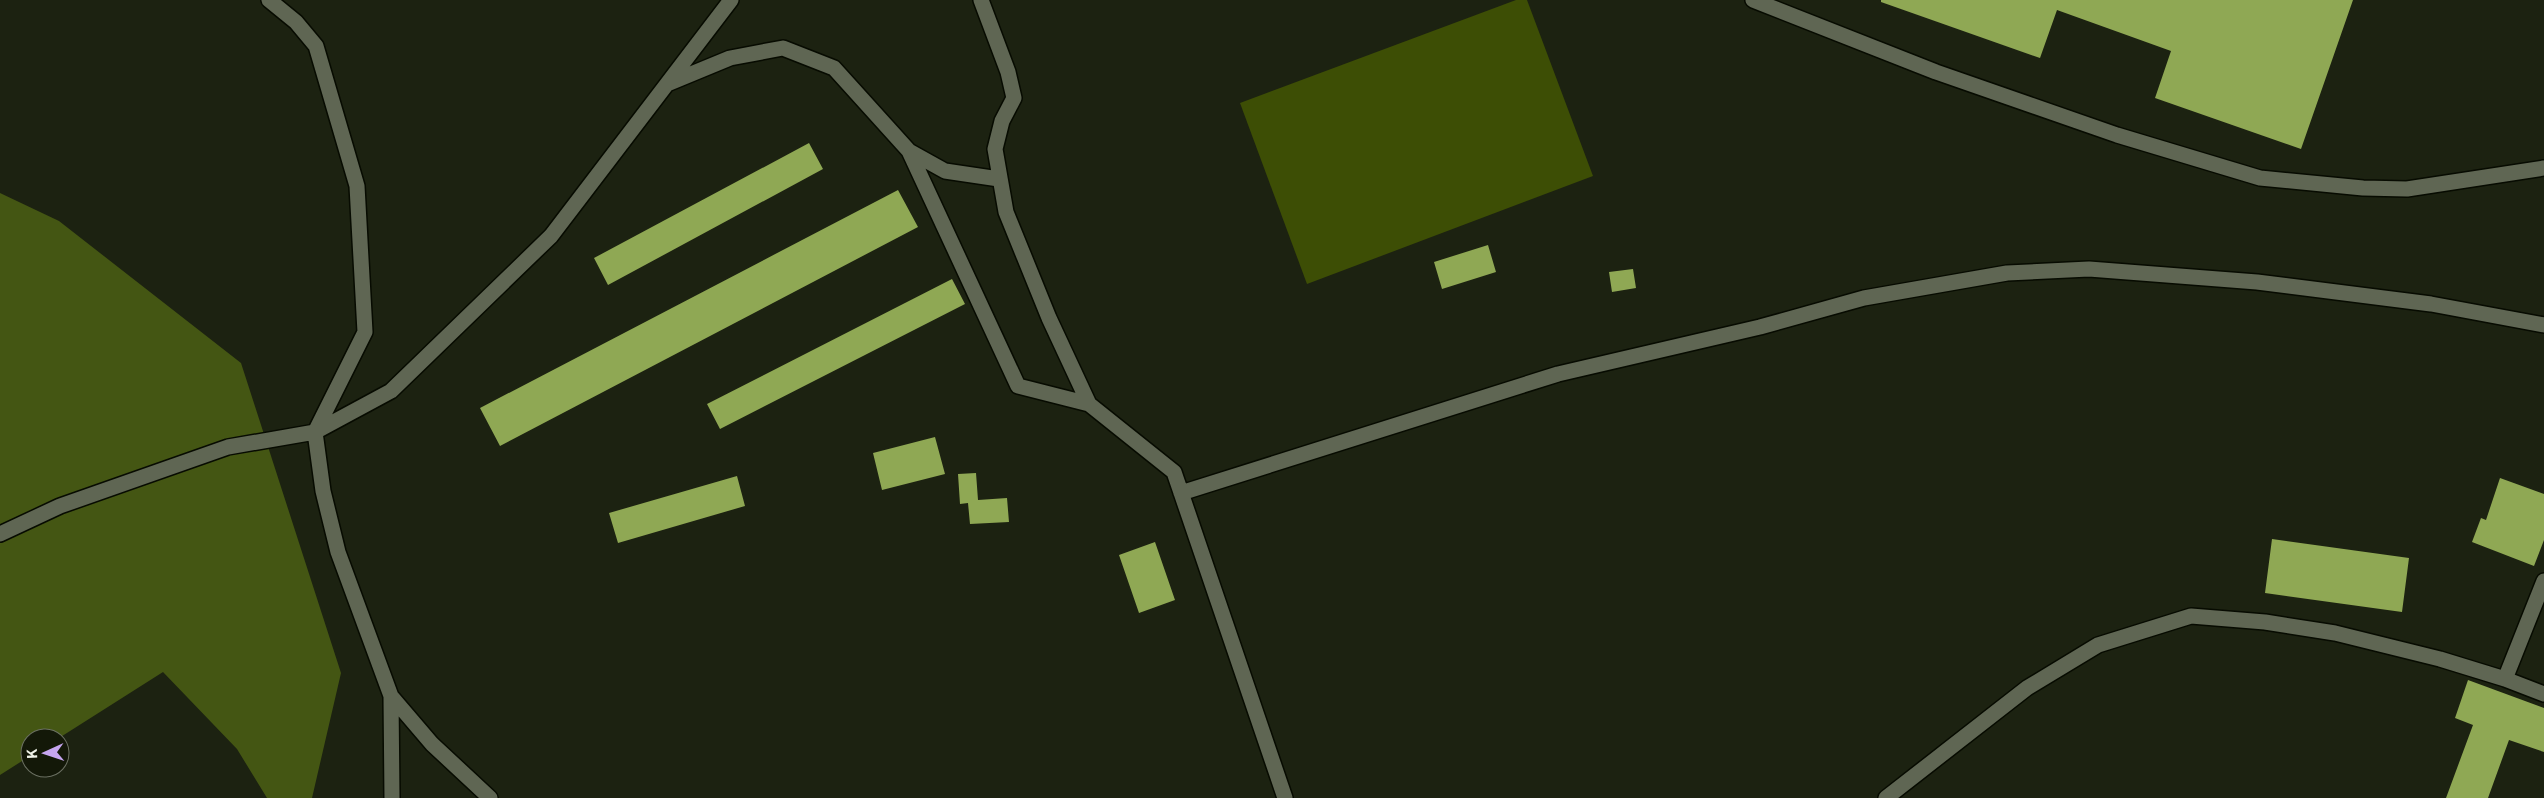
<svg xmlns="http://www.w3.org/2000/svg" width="2544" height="798" font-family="'Public Sans',sans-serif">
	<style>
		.green { fill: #3d4e05 }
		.forest { fill: #445613 }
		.building { fill: #8fa854 }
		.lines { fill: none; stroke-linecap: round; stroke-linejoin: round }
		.street-casing { stroke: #070b01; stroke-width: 18 }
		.street { stroke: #5f6653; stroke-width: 15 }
	</style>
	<rect width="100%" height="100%" fill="#1c2211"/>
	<path class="green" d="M1516,0h11l66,176 -286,108 -67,-181z"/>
	<path class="forest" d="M0,193l59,28 182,142 100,310 -29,125h-45l-30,-49 -74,-77 -104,66h-29v18l-30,19z"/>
	<path class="building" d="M1881,0h472l-52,149 -146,-51 16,-47 -114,-41 -17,48 -159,-56z
		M809,143l14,26 -215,116 -14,-27z
		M898,190l20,37 -418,219 -20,-38z
		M1488,245l8,27 -54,17 -8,-27z
		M1633,269l3,19 -24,4 -3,-20z
		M952,279l13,25 -245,125 -13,-25z
		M935,437l10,37 -63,16 -9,-37z
		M976,473l2,27 29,-2 2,24 -39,2 -2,-21 -8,1 -2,-30z
		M737,476l8,30 -127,37 -9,-30z
		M2500,478l44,16v46l-10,26 -62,-24 9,-24 5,2z
		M2272,539l137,19 -7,54 -137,-19z
		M1155,542l20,58 -36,13 -20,-58z
		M2468,680l76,28v44l-35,-12 -21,58h-42l27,-73 -18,-7z"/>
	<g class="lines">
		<g class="street-casing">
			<path id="street" d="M269,0l27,22 20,24 41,140 8,146 -50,100 8,59 15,61 53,144 41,48 58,54
				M981,0l27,72 6,26 -12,23 -7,28 11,63 43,106 40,86 85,68 111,326
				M1753,0l183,72 181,63 143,43 103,10 44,1 137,-21
				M667,84l63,-26 53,-10 51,20 75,83 109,235 71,18
				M909,151l36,20 54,8
				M1181,493l377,-119 202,-47 104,-29 143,-25 82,-4 168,13 174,22 113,21
				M0,534l60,-28 168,-59 87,-15 76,-41 160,-155 180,-236
				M2505,679l39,-98
				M391,696l1,102
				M1886,798l141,-110 71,-43 93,-29 74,6 70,11 105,26 65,20 39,15"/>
		</g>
		<use href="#street" class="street"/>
	</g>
	<g transform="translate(45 753) rotate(267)"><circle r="24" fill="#131808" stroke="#6b7062"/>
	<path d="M0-4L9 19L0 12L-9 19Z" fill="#c6a6f0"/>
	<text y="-8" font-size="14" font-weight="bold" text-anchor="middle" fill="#eff3e8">K</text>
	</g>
</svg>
